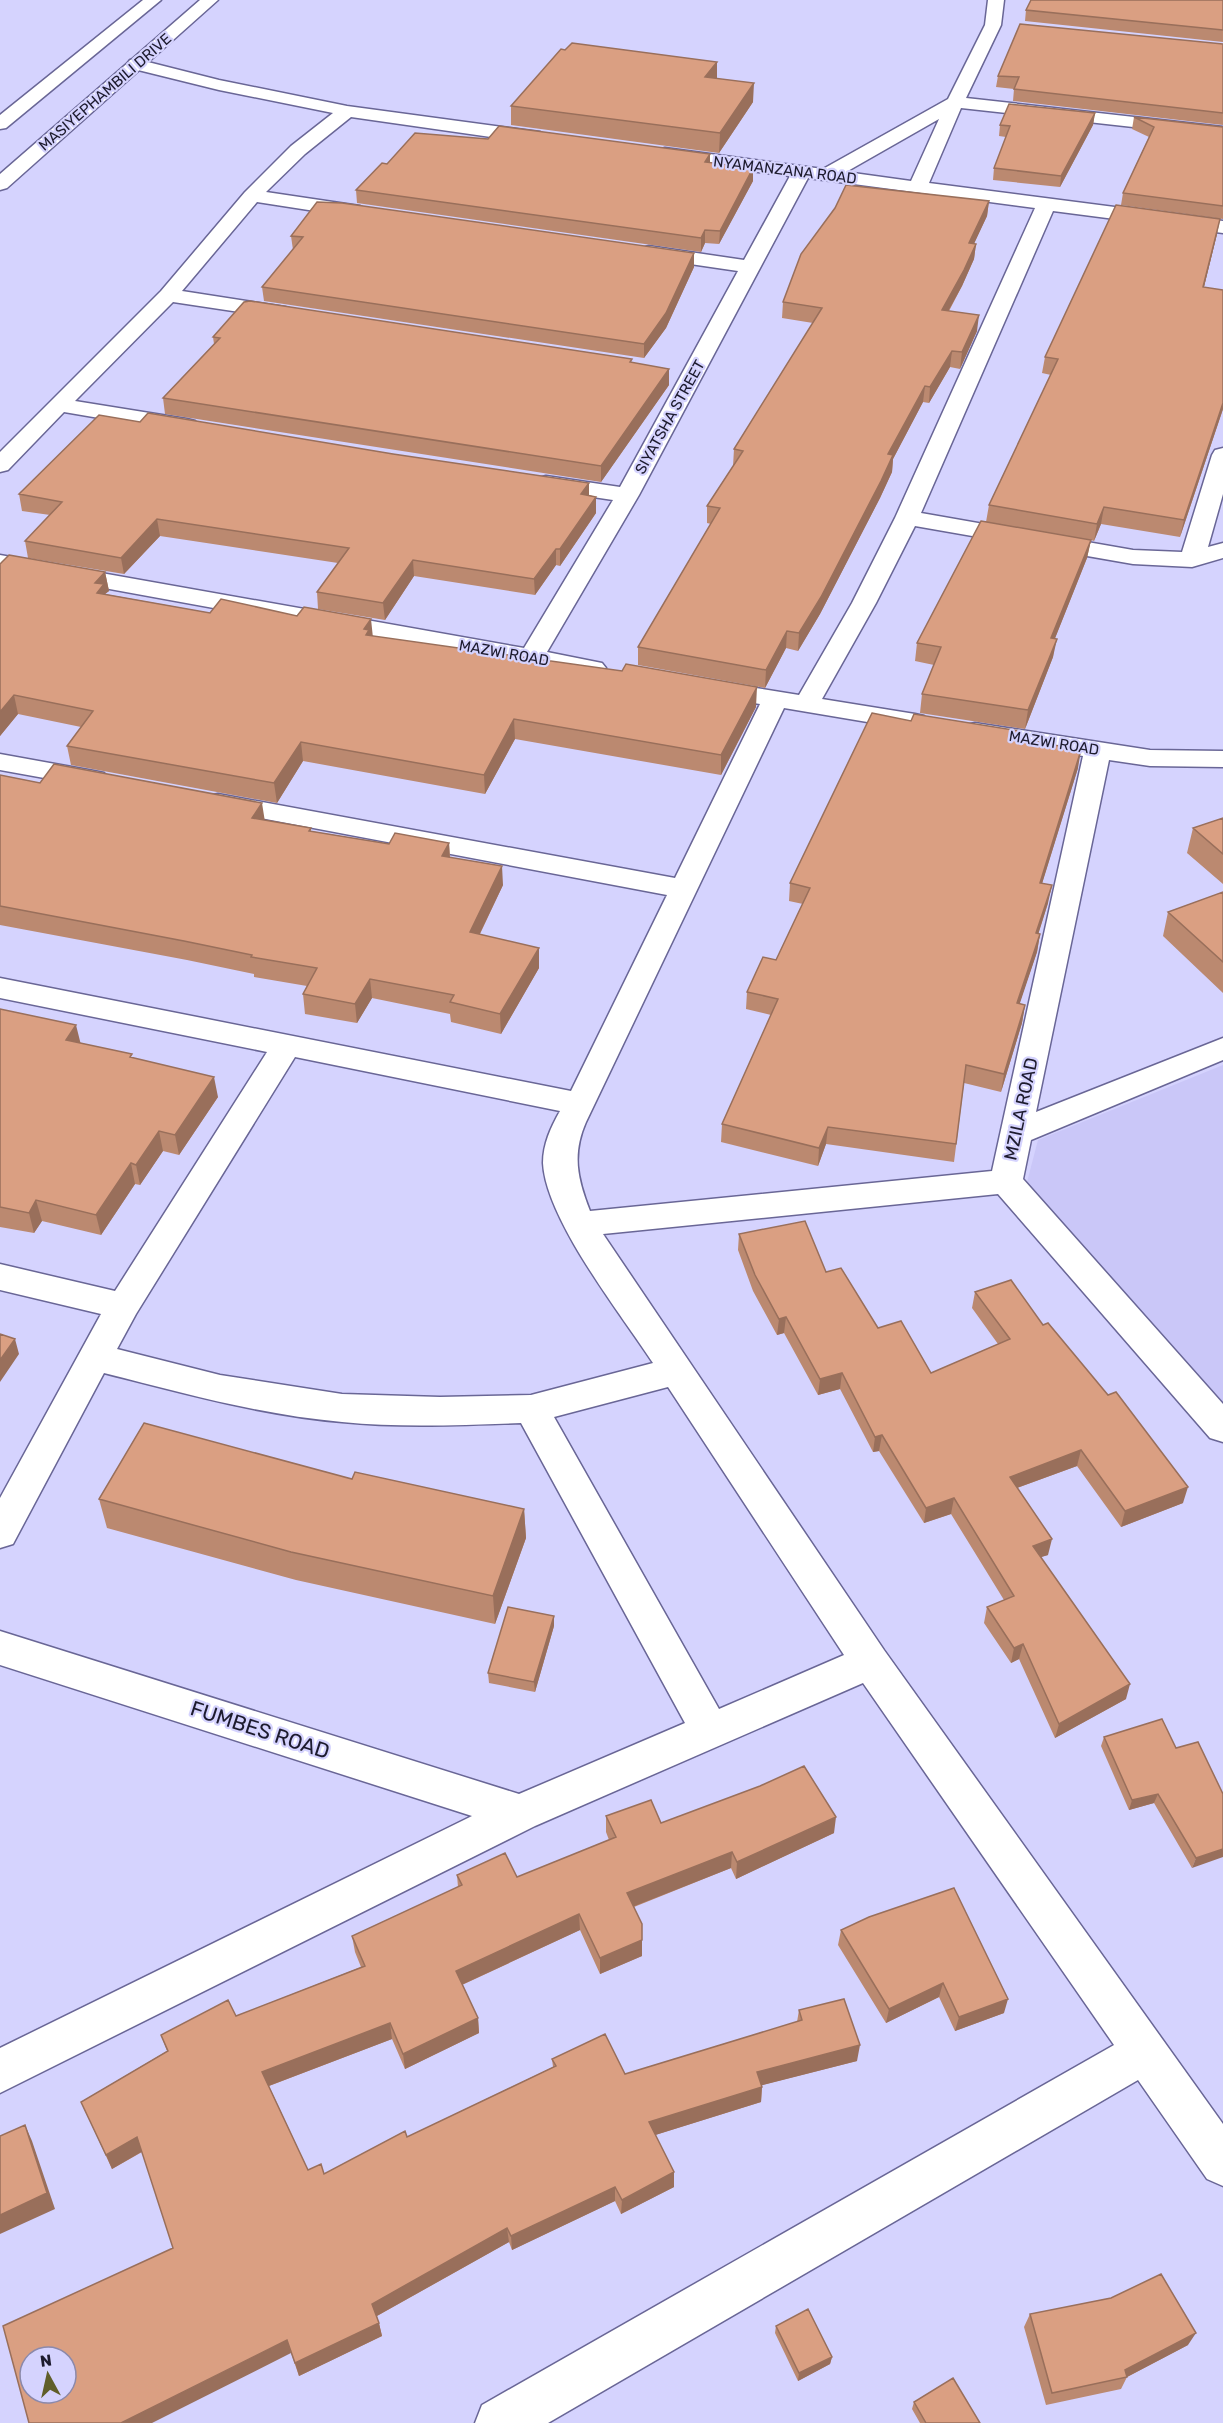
<svg xmlns="http://www.w3.org/2000/svg" width="1223" height="2423" font-family="Rubik,sans-serif">
	<style>
		.built { fill: #cac7f8 }
		.lines { fill: none; stroke-linecap: round; stroke-linejoin: round }
		.street-casing { stroke: #696696; stroke-width: 3 }
		.primary-casing { stroke: #696696; stroke-width: 3 }
		.street { fill: #fff; fill-rule: evenodd }
		.primary { fill: #fff; fill-rule: evenodd }
		.wall { fill: #bb8970 }
		.shaded-wall { fill: #996f5b }
		.building { fill: #da9f82; stroke: #996f5b; stroke-width: 1.5; fill-rule: evenodd }
		.labels { text-anchor: middle; stroke-width: 4.5; stroke-linejoin: round; paint-order: stroke }
		.far-street-label { font-size: 15px; fill: #1d1b2e; stroke: #d5d3fe }
		.street-label { font-size: 18px; fill: #1d1b2e; stroke: #d5d3fe }
		.near-street-label { font-size: 21px; fill: #1d1b2e; stroke: #d5d3fe }
	</style>
	<rect width="100%" height="100%" fill="#d5d3fe"/>
	<path class="built" d="M1223,1065v340l-196,-223 11,-42z"/>
	<g class="lines">
		<g class="street-casing">
			<path id="street" d="M988,0h16l-3,25 -35,73 257,29v10l-262,-29 -32,75 294,38v12l-170,-22 -132,302 212,37 49,2 30,-97 3,-5 8,-2v46l-15,53 15,-4v15l-31,9 -59,-3 -218,-38 -39,77 -54,96 93,15 9,2 4,6 -4,6 -9,2 -131,-22 -198,414c-14,32 -9,56 4,89l402,-40 91,-415 -108,-17 -9,-2 -4,-6 4,-6 9,-2 175,27 73,1v16l-73,-1 -41,-6 -73,352 187,-74v22l-192,80 -8,39 200,225v38l-13,-4 -212,-244 -395,40 281,416 339,474v62l-16,-7 -69,-99 -590,343h-73l7,-18 632,-360 -251,-362 -328,143 -535,267v-45l472,-232 -472,-151v-34l519,163 166,-71 -164,-300c-59,2 -120,5 -179,-1 -81,-7 -159,-29 -238,-49l-91,171 -13,4v-50l101,-184 -101,-24v-26l115,27 152,-239 -267,-54v-20l571,113 96,-196 -449,-85 -10,-2 -4,-6 4,-6 10,-2 457,84 85,-174 -13,-2 -4,-6 4,-6 9,-2 43,7 53,-92 43,-85 140,-310 -227,-30 -169,317 -92,157 55,11 4,5 -4,5 -9,3 -62,-10 -531,-97v-14l524,93 89,-148 -67,-10 -8,-2 -4,-5 4,-5 8,-2 74,11 118,-216 -89,-13 -7,-2 -3,-4 3,-4 7,-2 95,14 46,-84 -125,-16 -9,-6 2,-4 7,-2 158,21 125,-70 37,-74zM939,119l-28,62 -65,-9zM295,1057l265,54c-9,16 -17,33 -17,52 3,57 78,151 110,200l-122,32 -91,2 -98,-3 -122,-19 -103,-26 19,-35zM668,1387l176,268 -125,54 -165,-292z
				M136,59l83,21 128,26 193,26 9,6 -9,6 -189,-27 -46,37 -39,38 94,14 10,6 -3,4 -7,2 -103,-16 -75,89 103,16 7,2 3,4 -3,4 -7,2 -112,-17 -98,99 112,18 8,2 3,5 -3,5 -8,2 -123,-21 -56,58 -8,2v-20l161,-161 84,-99 46,-46 42,-33 -114,-23 -89,-22 -3,-4 3,-4z
				M0,754l94,17 10,2 4,6 -4,6 -10,2 -94,-17z"/>
		</g>
		<g class="primary-casing">
			<path id="primary" d="M143,0h18l-155,128 -6,1v-14z
				M200,0h18l-211,188 -7,2v-16z"/>
		</g>
		<use href="#street" class="street"/>
		<use href="#primary" class="primary"/>
	</g>
	<path class="wall" d="M1223,0v42l-198,-21 1,-11z
		M1223,44v81l-210,-24 1,-12 -18,-2 2,-11z
		M717,78l36,24 -34,51 -208,-28v-19z
		M1095,113l-2,12 -33,62 -67,-7 1,-12 12,-31 -7,-1 1,-11z
		M1134,117l89,10v92l-102,-14 2,-12 26,-56 -17,-8z
		M710,162l43,19 -34,63 -14,-1 -4,9 -344,-49 -1,-13 31,-26z
		M989,201l-2,15 -13,27 2,1 -2,15 -12,27 -13,25 28,20 -17,38 -10,-2 -21,36 -6,-1 -30,57 -1,13 -12,26 -60,116 -22,37 -12,-3 -21,40 -127,-23v-18l73,-123 -4,-1v-17l26,-40 1,-17 79,-126 -31,-5 1,-16z
		M1217,234l-13,53 19,122 -43,128 -79,-13 -7,17 -3,-1 -4,18 -32,80 -2,19 -28,72 -105,-16 2,-19 12,-29 -19,-4 2,-18 69,-121 3,-17 62,-130 -9,-2 3,-16z
		M291,236l403,31 -28,61 -22,30 -380,-57 -2,-14 31,-37z
		M213,337l419,26 37,6v16l-68,97 -436,-68 -2,-16 51,-54z
		M19,494l570,1 7,2v16l-36,53 -4,-1 -21,30 -121,-19 -29,44 -67,-11 -1,-17 21,-29 -178,-27 -36,38 -96,-16 -3,-17 25,-26 -28,-4z
		M0,564l105,8 4,19 -4,3 105,19 162,23 384,71 -35,68 -206,-36 -30,55 -182,-33 -26,42 -206,-38 -4,-19 14,-19 -63,-13 -18,22z
		M911,721l109,10 -1,7 59,30 -36,115 6,20 -10,31h2l-3,18 -18,52 6,1 -3,18 -21,69 -37,-9 -10,79 -128,-18 -8,22 -97,-24 1,-18 49,-109 -25,-6 1,-17 29,-32 27,-56 -14,-3 1,-18z
		M0,775l40,8 271,45v3l78,13 60,-1 1,14 53,28 -23,49 59,34 -38,66 -50,-12 -1,-8 -78,-16 -15,25 -52,-9 -2,-20 4,-8 -53,-9v-3l-67,-14 -187,-35z
		M1223,818v66l-36,-31 6,-25z
		M1223,892v101l-60,-57 5,-24z
		M0,1009l80,34 53,15 85,39 -39,58 -16,-4 -23,34 -5,-1 -34,51 -59,-14 -8,12 -34,-6z
		M739,1234l87,38 52,56 53,45 67,-29 -26,-36 3,-16 68,33 140,178 -62,24 -44,-61 -60,22 31,67 -8,2 86,142 -71,39 -36,-79 -8,4 -27,-40 3,-16 17,-7 -53,-86 -27,9 -45,-72 -6,1 -33,-63 -22,6 -34,-62 -7,2 -24,-44 -15,-41z
		M352,1479l172,30 2,29 -31,86 -199,-44 -189,-52 -8,-29z
		M554,1626l-19,66 -46,-9 -1,-10z
		M1104,1737l72,11 47,46 -31,74 -38,-65 -25,7 -28,-64z
		M606,1816l55,7 173,10 -98,46 -5,-11 -97,39 8,49 -42,18 -20,-44 -118,55 16,33 1,15 -74,36 -13,-30 -123,47 39,84 16,4 83,-37 146,-70 -1,-8 73,15 172,-52 2,-12 58,51 -95,24 -1,17 -106,33 19,52 -53,27 -6,-13 -103,49 -3,-8 -132,74 5,20 -83,40 -8,-23 -118,-105 -31,-96 -30,17 -31,-67 86,-51 -6,-16 75,-19 125,-49 -6,-15 -3,-16 106,-49 -1,-12 60,2 92,-37 -3,-8z
		M841,1930l163,83 -49,18 -16,-34 -53,26 -48,-78z
		M1030,2314l158,31 -61,32 -6,12 -75,16 -22,-78z
		M776,2326l56,31 -2,7 -32,17 -23,-48z
		M914,2402l66,21h-60l-8,-14z"/>
	<path class="shaded-wall" d="M717,62v20l-12,-5z
		M754,83l-1,19 -34,51 1,-20z
		M1095,113l-2,12 -33,62 1,-11z
		M710,154v13l-5,-5z
		M753,168v13l-34,63 1,-13z
		M989,201l-2,15 -20,43 2,-16z
		M1220,219l-3,15 -17,69 3,-16z
		M705,230v13l-4,9v-14z
		M976,244l-2,15 -12,27 -22,40 2,-16z
		M694,253v14l-28,61 -22,30v-14z
		M979,315l-2,16 -17,38 2,-17z
		M952,351l-2,16 -21,36 1,-16z
		M669,369v16l-68,97v-16z
		M925,386l-2,16 -30,57 -1,13 -12,26 -60,116 -22,37 1,-18 89,-179z
		M1223,403v6l-43,128 4,-17z
		M589,483v16l-8,-5z
		M596,497v16l-36,53v-17z
		M1104,507l-3,17 -7,17 3,-17z
		M157,519l3,17 -36,38 -3,-16z
		M1091,540l-4,18 -39,98 3,-18z
		M556,549v16l-21,30 -1,-16z
		M413,560l1,16 -29,44 -2,-17z
		M105,572l4,19 -4,3 -5,18 -5,-29z
		M371,619l2,19 -2,11 -7,-20z
		M787,631l-1,17 -21,40 1,-18z
		M1057,639l-4,18 -28,72 3,-19z
		M757,687l-1,20 -35,68v-20z
		M14,695l4,19 -18,22v-24z
		M514,719l1,20 -30,55 -1,-19z
		M301,742l2,19 -26,42 -3,-20z
		M1081,750l-3,18 -41,132 3,-17z
		M262,803l3,19 -13,-4z
		M449,843l1,19 -8,-6z
		M502,866l1,19 -32,67 -1,-20z
		M1052,885l-4,18 -15,48 3,-18z
		M1040,934l-3,18 -23,69 3,-18z
		M539,948v20l-38,66 -1,-20z
		M370,979l2,19 -15,25 -2,-19z
		M1025,1005l-3,18 -21,69 3,-18z
		M76,1025l5,20 -15,-5z
		M214,1077l4,20 -39,58 -4,-20z
		M828,1127l-2,17 -8,22 1,-18z
		M159,1131l4,20 -23,34 -4,-20z
		M131,1163l4,21 -34,51 -5,-20z
		M36,1200l6,21 -8,12 -5,-20z
		M786,1317l-2,16 -7,2 2,-16z
		M15,1339l4,15 -19,28v-22z
		M842,1373l-2,16 -22,6 2,-16z
		M882,1435l-3,16 -6,1 2,-15z
		M1081,1450l-4,16 -71,26 4,-15z
		M1188,1487l-5,16 -62,24 4,-16z
		M954,1498l-3,16 -27,9 2,-15z
		M524,1509l2,29 -31,86 -2,-28z
		M1052,1539l-4,16 -19,6 4,-15z
		M554,1616v10l-19,66 -1,-10z
		M1023,1644l-4,15 -8,4 3,-15z
		M1130,1684l-4,15 -71,39 4,-14z
		M1158,1794l-4,9 -25,7 3,-10z
		M836,1817l-2,16 -98,46 1,-17z
		M1223,1849v8l-31,11 4,-10z
		M732,1852l-1,16 -104,41v-16z
		M579,1914l1,16 -123,57 -1,-16z
		M642,1940v16l-42,18v-16z
		M943,1983l-4,14 -53,26 3,-14z
		M1008,1999l-4,14 -49,18 4,-14z
		M478,2018l1,15 -74,36 -2,-15z
		M390,2023l2,16 -126,48 -4,-15z
		M860,2045l-3,16 -102,26 2,-15z
		M762,2087l-1,15 -112,35v-15z
		M25,2125l7,16 23,68 -55,25v-19z
		M137,2137l6,14 -31,18 -6,-14z
		M674,2172v15l-53,27 1,-14z
		M615,2187v14l-103,49 -1,-14z
		M507,2228l2,14 -134,75 -3,-13z
		M379,2323l3,13 -83,40 -4,-13z
		M1196,2333l-8,12 -61,32 -2,-7z
		M287,2340l4,13 -139,70h-31z
		M832,2357l-2,7 -32,17 1,-8z"/>
	<path class="building" d="M1031,0h192v30l-197,-20z
		M1020,24l203,20v69l-209,-24 5,-12 -21,-1z
		M572,43l145,19 -12,15 49,6 -34,50 -209,-27 50,-57 4,1z
		M1009,104l86,9 -34,63 -67,-8 16,-42 -10,-1z
		M1134,117l89,10v79l-100,-13 31,-66z
		M499,126l211,28 -5,8 48,6 -33,63 -15,-1 -4,8 -345,-48 26,-27 5,1 28,-31 73,6z
		M846,185l143,16 -20,42 7,1 -12,26 -22,40 37,5 -17,37 -10,-1 -22,36 -5,-1 -37,68 5,1 -12,26 -60,116 -22,36 -12,-2 -21,39 -128,-23 82,-139 -13,-2 36,-55 -9,-2 88,-141 -39,-6 18,-48 34,-46z
		M317,202l25,1 352,50 -28,60 -22,31 -382,-57 41,-50 -12,-1z
		M1116,205l104,14 -17,68 20,3v113l-39,117 -80,-13 -7,17 -108,-19 69,-146 -13,-2z
		M250,301l382,58 -2,3 39,7 -68,97 -438,-68 57,-60 -7,-1 31,-35z
		M148,413l245,41 196,29 -8,11 15,3 -36,52h-4l-22,30 -121,-19 -30,43 -66,-11 32,-44 -192,-29 -36,39 -96,-17 37,-39 -43,-8 80,-79 41,7z
		M981,521l110,19 -40,98 6,1 -29,71 -106,-16 19,-47 -24,-4z
		M9,555l96,17 -10,11 9,1 -7,9 113,20 11,-14 76,17 7,-9 67,12 -7,10 5,1 -3,5 256,36 4,-7 131,23 -36,68 -207,-36 -30,56 -183,-33 -27,41 -207,-37 26,-35 -79,-16 -14,17v-148z
		M872,713l39,8 3,-7 106,17 -3,7 64,12 -41,133 12,2 -16,48 4,1 -23,69 8,2 -21,69 -38,-9 -10,79 -128,-17 -9,21 -97,-24 56,-125 -31,-7 16,-35 13,3 34,-72 -20,-5z
		M54,764l208,39 -10,15 59,10 -2,3 80,13 6,-11 54,10 -7,13 60,10 -32,66 69,16 -39,66 -50,-12 4,-7 -84,-16 -15,25 -52,-10 14,-26 -66,-11 1,-2 -68,-14 -184,-35v-131l40,8z
		M1223,818v36l-30,-26z
		M1223,892v70l-55,-50z
		M0,1009l76,16 -10,15 66,14 -2,3 84,20 -39,58 -16,-4 -23,34 -5,-2 -35,52 -60,-15 -7,13 -29,-6z
		M805,1221l21,51 15,-4 37,60 23,-7 30,52 79,-34 -35,-47 36,-12 32,45 5,-2 60,72 8,-3 72,95 -63,24 -44,-61 -71,27 42,62 -19,7 97,138 -71,40 -36,-80 -9,4 -27,-41 27,-11 -60,-98 -28,10 -44,-73 -7,2 -33,-64 -22,6 -34,-62 -7,2 -24,-44 -16,-41z
		M0,1334l15,5 -15,21z
		M144,1423l208,56 3,-7 169,37 -31,87 -202,-44 -192,-53z
		M508,1607l46,9 -20,66 -46,-9z
		M1162,1719l14,29 22,-6 25,52v55l-27,9 -38,-64 -26,6 -28,-63z
		M804,1766l32,51 -99,45 -5,-10 -105,41 15,31v16l-42,18 -21,-44 -123,57 22,47 -75,36 -13,-31 -128,49 46,98 13,-6 3,10 81,-43 2,6 149,-71 -4,-7 53,-25 20,40 177,-54 -3,-10 45,-11 16,46 -103,27 5,15 -113,35 25,50 -52,28 -7,-13 -104,49 -4,-8 -135,76 7,19 -84,40 -8,-23 -166,83h-92l-26,-97 170,-78 -36,-111 -31,18 -25,-53 87,-51 -7,-16 67,-35 8,16 129,-50 -13,-30 110,-51 -5,-10 48,-22 12,24 99,-40 -10,-21 45,-16 10,23 99,-37zM30,2357h36v36h-36z
		M954,1888l54,111 -49,18 -16,-34 -54,26 -48,-79 28,-13z
		M25,2125l22,68 -47,22v-79z
		M1161,2274l35,59 -71,37 2,7 -75,16 -22,-79 81,-16z
		M808,2309l24,48 -33,16 -23,-47z
		M953,2378l27,45h-54l-12,-21z"/>
	<g class="labels">
		<g class="far-street-label">
			<text transform="translate(105 92) rotate(-41)" y="5">MASIYEPHAMBILI DRIVE</text>
			<text transform="translate(785 170) rotate(7)" y="5">NYAMANZANA ROAD</text>
			<text transform="translate(670 417) rotate(-61)" y="5">SIYATSHA STREET</text>
			<text transform="translate(504 653) rotate(10)" y="5">MAZWI ROAD</text>
			<text transform="translate(1054 743) rotate(9)" y="5">MAZWI ROAD</text>
		</g>
		<g class="street-label">
			<text transform="translate(1021 1109) rotate(-78)" y="6">MZILA ROAD</text>
		</g>
		<g class="near-street-label">
			<text transform="translate(260 1730) rotate(18)" y="7">FUMBES ROAD</text>
		</g>
	</g>
	<g transform="translate(48 2375) rotate(352)"><circle r="28" fill="#d5d3fe" stroke="#8b89ab" stroke-width="1.5"/>
	<path d="M0-4.5L10 22L0 15L-10 22Z" fill="#605e2a"/>
	<text y="-9" font-size="16" font-weight="bold" text-anchor="middle" fill="#1d1b2e">N</text>
	</g>
</svg>
